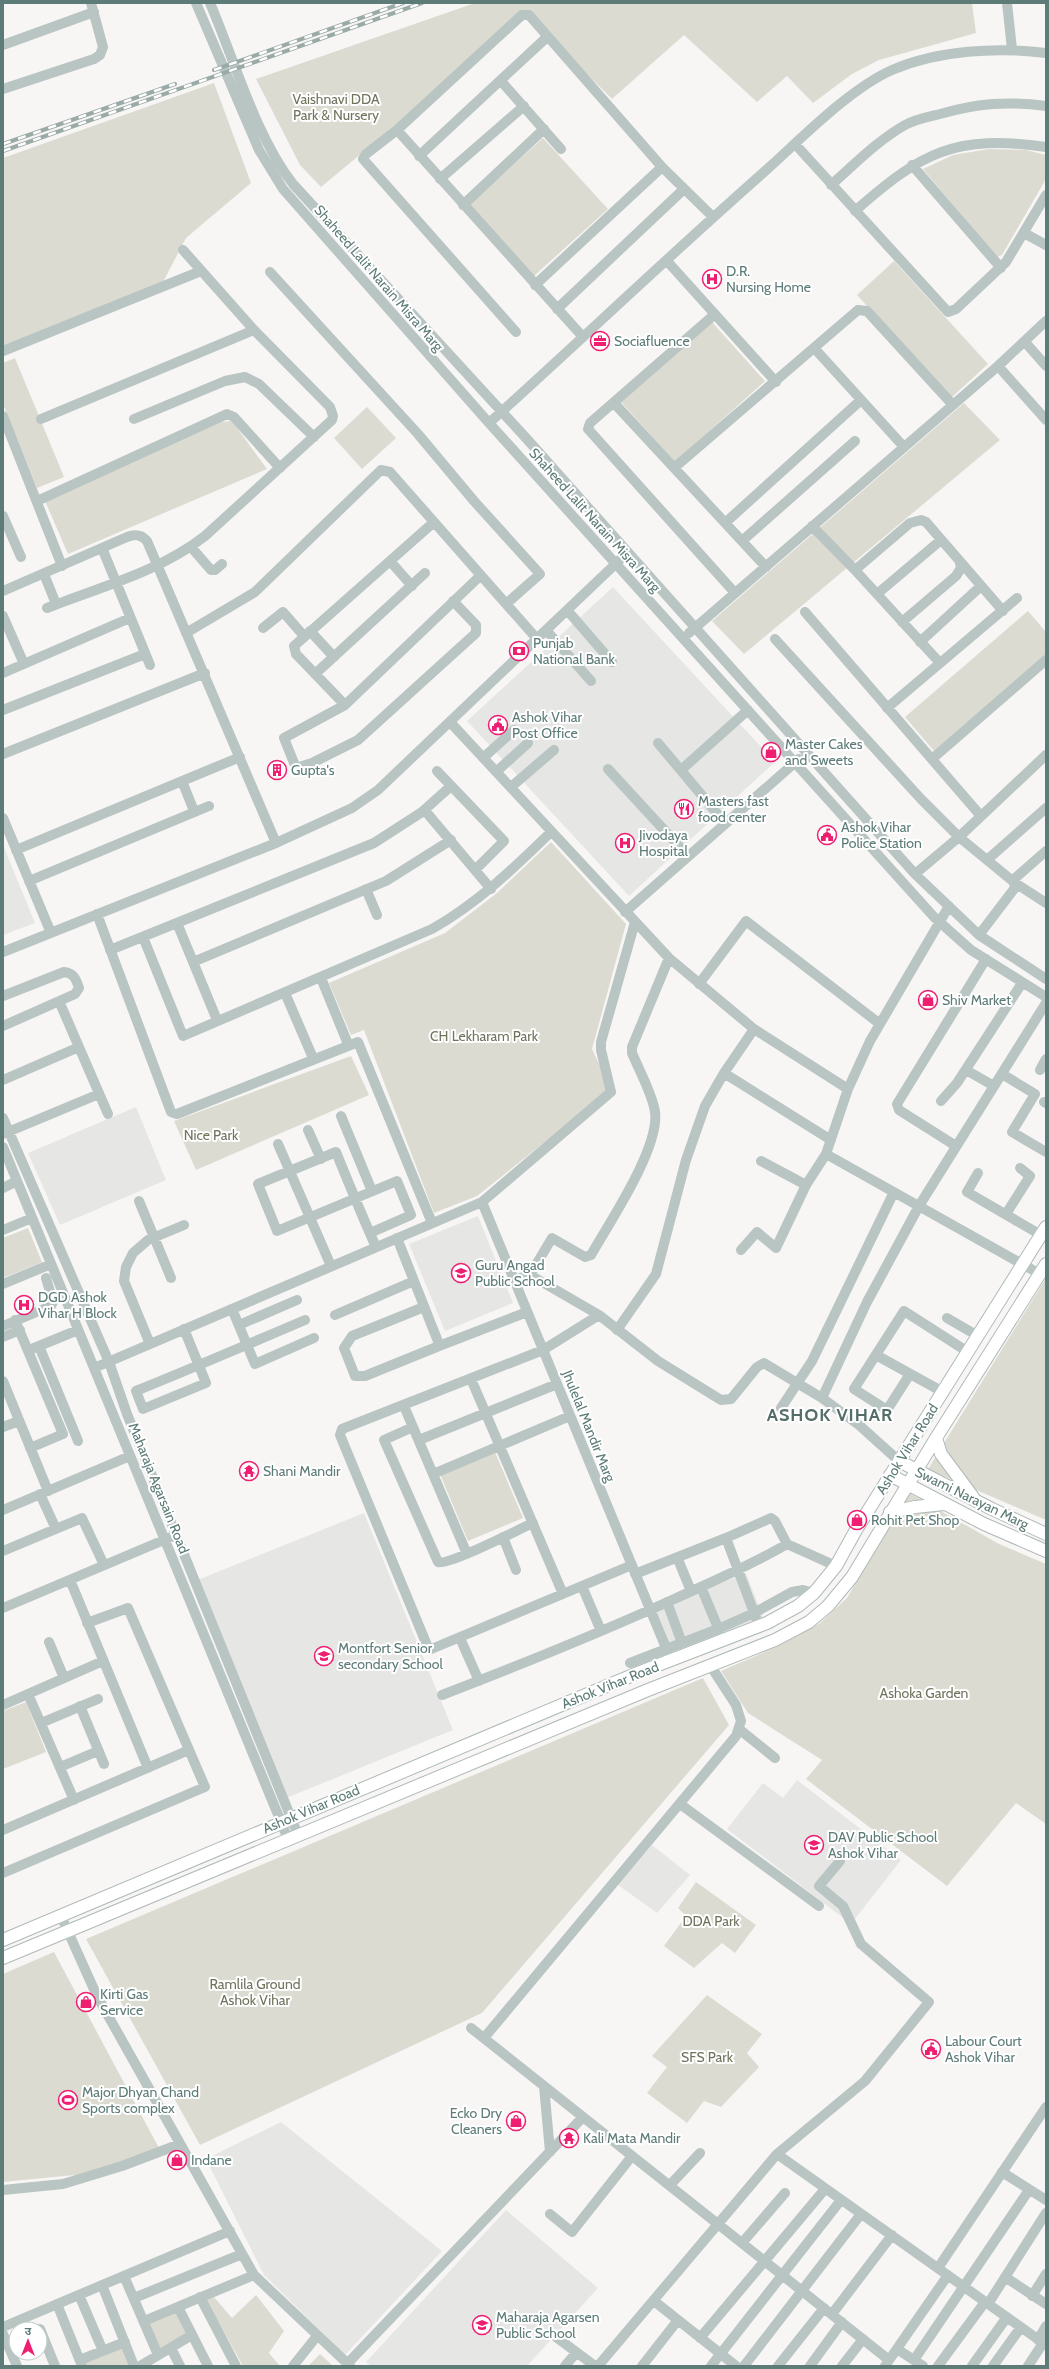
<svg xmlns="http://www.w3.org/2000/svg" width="1049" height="2369" font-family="Cabin,'Noto Sans Devanagari',sans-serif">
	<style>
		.built { fill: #e6e7e5 }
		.green { fill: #dcdbd1 }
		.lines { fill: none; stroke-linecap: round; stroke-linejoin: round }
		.major-casing { stroke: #aebab7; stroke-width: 14 }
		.minor { stroke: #b9c5c3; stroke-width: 10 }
		.major { stroke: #fff; stroke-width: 12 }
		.rail-casing { stroke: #9aaaa7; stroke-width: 4 }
		.rail { stroke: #fff; stroke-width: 2.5; stroke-dasharray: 8; stroke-linecap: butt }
		.labels { text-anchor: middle; stroke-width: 4; stroke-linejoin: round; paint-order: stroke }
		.park-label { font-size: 14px; fill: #70745d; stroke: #fff }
		.poi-label { font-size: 14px; fill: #5d7c77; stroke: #fff; text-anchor: start }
		.street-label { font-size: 14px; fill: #5d7c77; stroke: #fff }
		.district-label { font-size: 18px; font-weight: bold; letter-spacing: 1px; fill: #546d68; stroke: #fff }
	</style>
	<rect width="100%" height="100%" fill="#f8f6f5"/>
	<path class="built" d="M613,587l162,175 -146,134 -162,-175z
		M3,845l32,78 -32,12z
		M136,1107l30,73 -106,45 -32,-72z
		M478,1216l35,87 -68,28 -36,-87z
		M364,1513l89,217 -169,69 -89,-218z
		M746,1573l18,46 -92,34 -17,-43z
		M797,1780l104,80 -50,64 -124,-95 36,-46 20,15z
		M652,1845l38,30 -33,38 -39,-28z
		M281,2122l161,129 -97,104 -81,-80 -58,-116z
		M506,2210l92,78 -71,78h-156l-5,-4z"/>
	<path class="green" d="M475,3h497l4,30 -97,27 -27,14 -39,29 -26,-27 -30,26 -73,-67 -72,64 -84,-84 -207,172 -21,-22 -44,-86z
		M214,83l37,100 -65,55 -23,44 -160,64v-188z
		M543,138l65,71 -74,67 -65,-71z
		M989,149l37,1 20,5v24l-44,76 -5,2 -74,-88 30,-14z
		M894,261l94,103 -37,34 -94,-103z
		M711,321l54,60 -90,81 -54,-60z
		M15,358l49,119 -27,11 -34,-84v-41z
		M964,403l36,37 -256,214 -32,-33z
		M367,407l29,31 -34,31 -28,-31z
		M232,421l35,48 -199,85 -23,-53 175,-79z
		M1028,611l18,21v22l-112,97 -29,-34z
		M551,842l75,82 -34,125 19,40 -134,107 -43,17 -70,-183 -13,5 -22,-52 116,-50 52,-40z
		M351,1056l18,39 -173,75 -22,-49z
		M28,1228l14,34 -39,16v-40z
		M1046,1278v242l-118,-51z
		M495,1452l28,66 -55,23 -28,-67z
		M909,1493l90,51 47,20v260l-30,-21 -69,83 -141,-107 16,-19 -74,-47 -27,-42 60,-26 38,-21 28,-26z
		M703,1678l26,47 -247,288 -282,132 -114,-206z
		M26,1702l20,50 -43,17v-58z
		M696,1882l60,43 -21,28 -13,-10 -28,25 -30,-22 22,-30 -8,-8z
		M54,1952l105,196 -74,26 -82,8v-208z
		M707,1995l55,39 -15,19 12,14 -38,40 -17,-6 -17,22 -40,-30 20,-26 -15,-11z
		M256,2295l28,36 -15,22 11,13h-37l-37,-66 8,-3 18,21z
		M178,2308l13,26 -32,19 -14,-31z
		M124,2344l9,22h-49l-2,-6z
		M320,2354l13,12h-25z"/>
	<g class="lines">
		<g class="major-casing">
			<path id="major" d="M936,1438l5,16 32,43
				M899,1461l93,48 54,25
				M890,1475l94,49 62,27
				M890,1512l25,-5 29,-3
				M3,1940l637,-268 127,-49 31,-17 16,-13 22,-27 20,-36 190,-303
				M3,1958l645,-268 127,-50 34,-18 19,-16 24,-29 84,-139 110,-174"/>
		</g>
		<path class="minor" d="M196,3l63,147 24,39 206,234 445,494 37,33 75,47
			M210,3c24,56 46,134 83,181l233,254 389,436 64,61 67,44
			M1007,3l5,46
			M3,45l91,-33
			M501,81l60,68
			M3,89l91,-30 6,-4 3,-8 -12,-44
			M397,130l186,207
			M795,144l153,168 8,-3 50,-47 40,-67
			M419,156l128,-119
			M912,165l89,103
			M440,179l84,-73
			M831,185c24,-21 46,-44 74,-60 11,-6 23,-8 35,-11 38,-11 67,-13 106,-8
			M463,205l81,-76
			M855,211c67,-59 100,-77 191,-64
			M1024,233l22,12
			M667,261l109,121
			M270,272l148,162 56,67 66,73 -34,30
			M535,285l127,-118
			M557,309l127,-120
			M715,314l-125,109 -2,6 147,164
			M516,332l-153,-173 3,-5 31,-24 125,-115h7l133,152 51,50
			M1025,342l21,24
			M815,349l89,98
			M3,351l198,-80
			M998,366l48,54
			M614,403l152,164
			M3,416l59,150
			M41,419l213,-89
			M134,419l91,-38 20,-4 14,7 55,53
			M489,423c92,-83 182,-169 275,-251 36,-32 85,-83 128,-102 46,-20 105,-23 154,-17
			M674,468l184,-158 9,1 86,94
			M37,501l190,-87 7,3 46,51
			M3,516l18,41
			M725,523l136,-123
			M812,526l43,44
			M742,541l113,-100
			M191,547l20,23h4l7,-6
			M102,548l48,117
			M390,561l22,25
			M44,574l12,30
			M3,591l124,-54c8,-3 14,-3 20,4l129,302
			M877,594l64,-54
			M453,601l23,24v8l-118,107 -46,23 -16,5 -12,-30 61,-33 135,-129
			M47,608c53,-21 112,-36 158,-72l127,-116 1,-4 -3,-9 -76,-77 -71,-80
			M567,610l45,52
			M805,612l175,203
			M3,616l21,48
			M902,622l54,-46 5,-8 -1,-5
			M263,628l20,-16 21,24
			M546,630l45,51
			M310,631l24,26
			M186,633l69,-41 126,-122 9,2 147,167
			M689,633l309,-267 48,-45
			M775,639l146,160 38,38 56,46 -1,6 -35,46
			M920,642l61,-56
			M940,663l-85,-93 55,-47 11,-3 5,2 77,89
			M3,673l127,-55
			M315,674l110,-101
			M345,705l-49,-51 -2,-8 140,-124
			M887,708l130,-110
			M3,710l142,-56
			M450,722l219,236 85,71 94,60
			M658,743l67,80
			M3,754l202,-81
			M483,758l31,-28
			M932,759l114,-99
			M608,769l80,87
			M681,770l67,-60
			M437,771l67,70 -29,29
			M496,772l32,-29
			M182,781l12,30
			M511,787l43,-37
			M422,812l29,-26
			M3,818l48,115
			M16,850l224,-93
			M987,860l59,-52
			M915,874l44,-37 87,-82
			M1013,880l33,-29
			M29,881l180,-75
			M1015,883l31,20
			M366,889l11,26
			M625,912l174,-153
			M97,914l74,198 6,2 181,-72 74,181
			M177,923l40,97
			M143,937l40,99 249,-107c46,-26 82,-61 119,-97
			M110,950l264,-107 48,-31 5,1 64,76
			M3,952l273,-109 76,-35 26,-18 249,-237
			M193,962l193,-81 65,-41
			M321,978l27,66
			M699,984l47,-63 134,103
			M285,993l28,65
			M59,1001l49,113
			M3,1026l72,-32 4,-6c-3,-9 -5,-15 -15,-16l-61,24
			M966,1070l28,16
			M1040,1070l6,-11
			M724,1073l107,67
			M1002,1074l33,20 -23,38 34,20
			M3,1080l76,-33
			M941,1101l16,-18 65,-100
			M1044,1102l2,1
			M341,1116l31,75
			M3,1118l106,244 18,52 171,421
			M308,1130l13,29
			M3,1134l96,-40
			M278,1144l53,122
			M956,1146l-57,-36 -2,-6 89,-145
			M3,1147l285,692
			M826,1154l214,120
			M761,1161l45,24
			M978,1173l-11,19 74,43
			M3,1188l14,-7
			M139,1201l32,77
			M482,1202l189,458
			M1006,1214l24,-38 -10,-8
			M3,1230l29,-12
			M370,1233l41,-18 -14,-34 -120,50 -19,-47 78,-32c13,32 26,64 40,95
			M397,1238l42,106v2l-74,30h-10l-11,-28 8,-12 72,-29
			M741,1250l16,-18 19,16 30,-63 20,-31 22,-65 22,-48 79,-135
			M530,1275l69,40 59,46 63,39 10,-1 26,-32 7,-4 58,35 37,27 40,36
			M514,1280l16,-5 22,-37 33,19 6,-2c18,-32 69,-107 64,-143 -2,-17 -16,-42 -23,-59v-6l37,-89
			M3,1284l48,-20
			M232,1309l23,55 59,-26
			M335,1315l79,-34
			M599,1315l-56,35 -201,79 -2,6 89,215 203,-85
			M947,1318l31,18
			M15,1320l48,114 -33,14
			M239,1325l58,-25
			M3,1326l48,-20 2,-4 -7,-24
			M184,1329l22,54 -63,26 -7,-18c57,-23 113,-47 169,-71
			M617,1330l39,-56 30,-114 19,-54 19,-33 30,-44
			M3,1337l17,-7
			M150,1344l-26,-63 2,-14 7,-14 15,-13 36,-15
			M39,1346l39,95
			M439,1346l88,-34
			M34,1348l44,-18
			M876,1355l67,37
			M94,1368l388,-166 129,-110 -10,-42v-8l34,-120
			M910,1374l-23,36 -33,-21 50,-78 64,41
			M471,1379l92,215
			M3,1381l45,110
			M822,1398l45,-96 52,-96 127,-203
			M404,1406l63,148
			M781,1408l31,-47 82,-169
			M3,1427l16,-6
			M413,1427l-29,13 54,122c10,4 81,-33 95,-39
			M419,1440l138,-56
			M433,1474l137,-58
			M40,1494l16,35
			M3,1510l127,-54
			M503,1537l13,33
			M787,1544l49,22
			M3,1551l79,-33 22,47
			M677,1557l14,34
			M635,1574l91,-36 33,88
			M70,1580l78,188
			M582,1586l19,45
			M701,1587l20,48
			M667,1602l15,41
			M3,1608l168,-71
			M460,1638l19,43
			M49,1642l15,36
			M630,1663l88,-34 36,-16 38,-21 11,-2 11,3
			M28,1694l46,106
			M442,1695c78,-30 155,-61 230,-95 39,-18 78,-34 115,-56l-12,-23 -4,-3 -45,20
			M3,1705l100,-44
			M80,1706l24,58
			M41,1723l57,-24
			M739,1729l36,29
			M60,1767l38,-16
			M680,1804l139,102
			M3,1830l186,-80
			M3,1873l202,-86 -77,-179 -41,15
			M61,1916l36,80 157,279 96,91
			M471,2028l418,332
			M484,2038l252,-302 5,-15 -5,-16 -26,-40
			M544,2086l6,66
			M777,2154l269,191
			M1002,2172l44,28
			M670,2185l30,-32
			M3,2190l60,-6 59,-18 58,-22
			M550,2214l22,18 60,-76
			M742,2243l43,-50
			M938,2268l108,-161
			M124,2276l34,79
			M1005,2277l41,27
			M102,2285l32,81
			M79,2295l24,56
			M1032,2296l14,-22
			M200,2297l36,69
			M134,2298l108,-44
			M654,2301l82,65
			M57,2304l25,62
			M988,2304l58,-91
			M178,2307l30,59
			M832,2314l60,-79
			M144,2321l110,-46
			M3,2327l227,-96
			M40,2329l15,37
			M3,2334l14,32
			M556,2337l39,29
			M700,2338l125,-149
			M1038,2340l8,-14
			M171,2348l9,18
			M897,2349l26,17
			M80,2360l45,-18
			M914,2360l115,-170
			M347,2364l236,-247
			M140,2366l52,-31
			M293,2366l24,-30
			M565,2366l11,-13
			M598,2366l179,-212 88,-73 64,-79 -68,-58 -18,-38 -24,-20 21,-25
			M642,2366l36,-46
			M711,2366l130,-166
			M744,2366l117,-152
			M778,2366l46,-58
			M810,2366l32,-44
			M842,2366l21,-27
			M885,2366l63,-91
			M938,2366l47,-64
			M972,2366l35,-49
			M993,2366l28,-39
			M1028,2366l15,-23"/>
		<use href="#major" class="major"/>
		<g class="rail-casing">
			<path id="rail" d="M214,70l189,-67
				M3,144l172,-60
				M3,151l419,-148"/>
		</g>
		<use href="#rail" class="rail"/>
	</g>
	<defs>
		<g id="hospital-ring" transform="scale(1)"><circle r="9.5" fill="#fff" stroke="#ef1e71" stroke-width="1.5"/><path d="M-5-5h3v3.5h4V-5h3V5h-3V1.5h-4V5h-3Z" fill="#ef1e71"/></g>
		<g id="office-ring" transform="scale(1)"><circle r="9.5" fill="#fff" stroke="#ef1e71" stroke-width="1.5"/><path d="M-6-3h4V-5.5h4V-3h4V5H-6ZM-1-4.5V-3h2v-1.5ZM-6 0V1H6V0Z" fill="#ef1e71"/></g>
		<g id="bank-ring" transform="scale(1)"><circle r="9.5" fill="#fff" stroke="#ef1e71" stroke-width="1.5"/><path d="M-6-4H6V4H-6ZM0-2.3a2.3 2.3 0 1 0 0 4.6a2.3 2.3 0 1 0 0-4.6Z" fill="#ef1e71"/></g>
		<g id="civic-ring" transform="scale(1)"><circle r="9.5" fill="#fff" stroke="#ef1e71" stroke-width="1.5"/><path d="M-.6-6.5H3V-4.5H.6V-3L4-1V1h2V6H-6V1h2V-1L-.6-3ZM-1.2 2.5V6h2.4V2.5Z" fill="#ef1e71"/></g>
		<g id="shop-ring" transform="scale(1)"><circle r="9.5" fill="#fff" stroke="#ef1e71" stroke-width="1.5"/><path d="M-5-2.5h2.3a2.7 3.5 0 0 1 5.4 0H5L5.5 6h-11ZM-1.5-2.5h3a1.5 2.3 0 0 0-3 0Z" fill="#ef1e71"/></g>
		<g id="building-ring" transform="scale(1)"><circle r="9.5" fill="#fff" stroke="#ef1e71" stroke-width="1.5"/><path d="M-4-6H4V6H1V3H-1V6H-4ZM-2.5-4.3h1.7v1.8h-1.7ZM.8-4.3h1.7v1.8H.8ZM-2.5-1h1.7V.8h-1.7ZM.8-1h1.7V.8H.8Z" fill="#ef1e71"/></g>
		<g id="restaurant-ring" transform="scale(1)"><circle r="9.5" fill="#fff" stroke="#ef1e71" stroke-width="1.5"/><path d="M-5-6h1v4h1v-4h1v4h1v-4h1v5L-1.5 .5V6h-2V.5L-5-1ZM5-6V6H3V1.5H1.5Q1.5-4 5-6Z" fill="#ef1e71"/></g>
		<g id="school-ring" transform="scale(1)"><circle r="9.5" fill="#fff" stroke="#ef1e71" stroke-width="1.5"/><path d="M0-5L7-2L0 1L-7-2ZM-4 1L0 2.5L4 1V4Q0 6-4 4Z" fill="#ef1e71"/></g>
		<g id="temple-ring" transform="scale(1)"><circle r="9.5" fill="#fff" stroke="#ef1e71" stroke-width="1.5"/><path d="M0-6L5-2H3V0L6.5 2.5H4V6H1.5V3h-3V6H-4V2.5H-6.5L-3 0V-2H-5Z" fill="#ef1e71"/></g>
		<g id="stadium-ring" transform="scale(1)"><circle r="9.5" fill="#fff" stroke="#ef1e71" stroke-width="1.5"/><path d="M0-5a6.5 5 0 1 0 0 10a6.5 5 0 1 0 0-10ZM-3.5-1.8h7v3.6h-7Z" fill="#ef1e71"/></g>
	</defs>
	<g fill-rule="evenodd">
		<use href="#hospital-ring" x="712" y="279"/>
		<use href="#office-ring" x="600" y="341"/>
		<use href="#bank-ring" x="519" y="651"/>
		<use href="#civic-ring" x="498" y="725"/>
		<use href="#shop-ring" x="771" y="752"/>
		<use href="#building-ring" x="277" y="770"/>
		<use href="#restaurant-ring" x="684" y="809"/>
		<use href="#civic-ring" x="827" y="835"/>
		<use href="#hospital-ring" x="625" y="843"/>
		<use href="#shop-ring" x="928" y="1000"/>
		<use href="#school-ring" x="461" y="1273"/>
		<use href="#hospital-ring" x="24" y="1305"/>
		<use href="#temple-ring" x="249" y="1471"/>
		<use href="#shop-ring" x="857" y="1520"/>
		<use href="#school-ring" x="324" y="1656"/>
		<use href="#school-ring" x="814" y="1845"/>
		<use href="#shop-ring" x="86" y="2002"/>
		<use href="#civic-ring" x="931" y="2049"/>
		<use href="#stadium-ring" x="68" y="2100"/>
		<use href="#shop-ring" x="516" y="2121"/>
		<use href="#temple-ring" x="569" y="2138"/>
		<use href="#shop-ring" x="177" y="2160"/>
		<use href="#school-ring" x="482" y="2325"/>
	</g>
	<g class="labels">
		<g class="park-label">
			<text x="336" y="104">Vaishnavi DDA<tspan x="336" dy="16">Park &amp; Nursery</tspan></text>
			<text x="484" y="1041">CH Lekharam Park</text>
			<text x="211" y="1140">Nice Park</text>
			<text x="924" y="1698">Ashoka Garden</text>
			<text x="711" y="1926">DDA Park</text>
			<text x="255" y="1989">Ramlila Ground<tspan x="255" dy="16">Ashok Vihar</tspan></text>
			<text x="707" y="2062">SFS Park</text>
		</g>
		<g class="poi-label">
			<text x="726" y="276">D.R.<tspan x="726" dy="16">Nursing Home</tspan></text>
			<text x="614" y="346">Sociafluence</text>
			<text x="533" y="648">Punjab<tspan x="533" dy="16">National Bank</tspan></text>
			<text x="512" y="722">Ashok Vihar<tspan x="512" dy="16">Post Office</tspan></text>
			<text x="785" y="749">Master Cakes<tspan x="785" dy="16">and Sweets</tspan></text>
			<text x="291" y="775">Gupta's</text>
			<text x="698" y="806">Masters fast<tspan x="698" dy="16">food center</tspan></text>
			<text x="841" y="832">Ashok Vihar<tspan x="841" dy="16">Police Station</tspan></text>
			<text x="639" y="840">Jivodaya<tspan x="639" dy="16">Hospital</tspan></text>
			<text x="942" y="1005">Shiv Market</text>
			<text x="475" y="1270">Guru Angad<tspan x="475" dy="16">Public School</tspan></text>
			<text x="38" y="1302">DGD Ashok<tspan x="38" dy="16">Vihar H Block</tspan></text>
			<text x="263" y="1476">Shani Mandir</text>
			<text x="871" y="1525">Rohit Pet Shop</text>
			<text x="338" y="1653">Montfort Senior<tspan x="338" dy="16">secondary School</tspan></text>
			<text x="828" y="1842">DAV Public School<tspan x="828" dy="16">Ashok Vihar</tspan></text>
			<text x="100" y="1999">Kirti Gas<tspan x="100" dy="16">Service</tspan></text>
			<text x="945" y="2046">Labour Court<tspan x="945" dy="16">Ashok Vihar</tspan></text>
			<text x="82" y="2097">Major Dhyan Chand<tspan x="82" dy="16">Sports complex</tspan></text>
			<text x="502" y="2118" text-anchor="end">Ecko Dry<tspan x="502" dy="16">Cleaners</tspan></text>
			<text x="583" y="2143">Kali Mata Mandir</text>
			<text x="191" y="2165">Indane</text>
			<text x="496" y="2322">Maharaja Agarsen<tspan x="496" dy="16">Public School</tspan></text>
		</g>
		<g class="street-label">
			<text transform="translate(379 278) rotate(49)" y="5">Shaheed Lalit Narain Misra Marg</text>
			<text transform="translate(595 520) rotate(48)" y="5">Shaheed Lalit Narain Misra Marg</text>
			<text transform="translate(589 1426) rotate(68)" y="5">Jhulelal Mandir Marg</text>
			<text transform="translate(907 1449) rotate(-58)" y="5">Ashok Vihar Road</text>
			<text transform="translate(159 1488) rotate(68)" y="5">Maharaja Agarsain Road</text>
			<text transform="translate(972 1498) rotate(26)" y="5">Swami Narayan Marg</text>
			<text transform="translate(610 1685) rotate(-22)" y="5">Ashok Vihar Road</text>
			<text transform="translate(311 1809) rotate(-23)" y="5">Ashok Vihar Road</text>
		</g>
		<g class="district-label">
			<text x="830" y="1421">ASHOK VIHAR</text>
		</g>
	</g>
	<rect width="1049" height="2369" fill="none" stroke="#5d7c77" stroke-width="8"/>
	<g transform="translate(28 2341)"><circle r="19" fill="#ffffff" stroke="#becbc9"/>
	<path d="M0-3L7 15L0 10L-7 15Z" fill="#ef1e71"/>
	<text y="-6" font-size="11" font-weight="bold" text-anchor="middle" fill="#5d7c77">उ</text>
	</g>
</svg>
